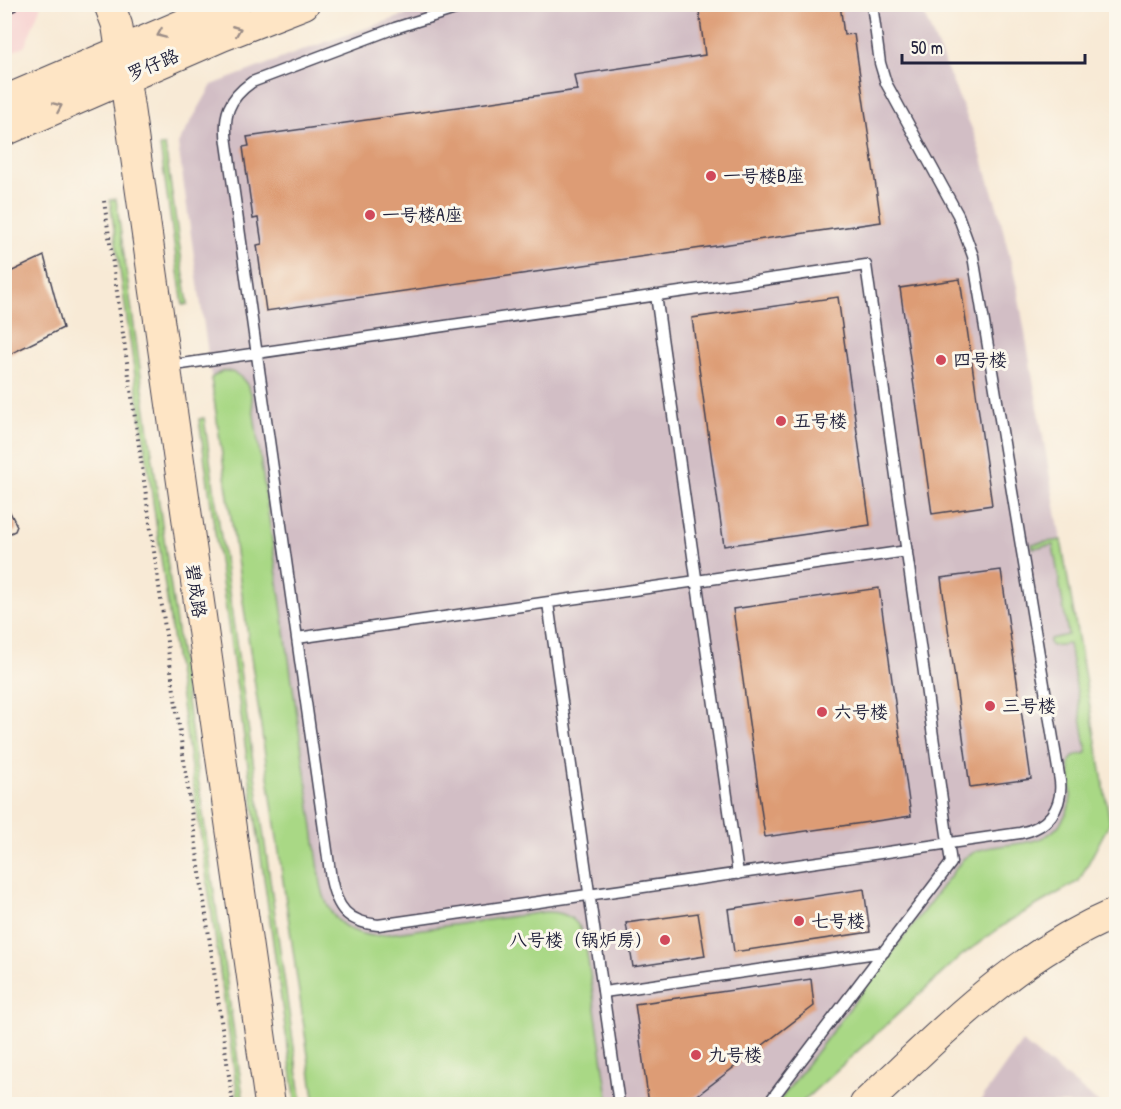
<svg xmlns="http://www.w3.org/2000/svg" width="1121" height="1109" font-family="'Patrick Hand','LXGW WenKai TC',sans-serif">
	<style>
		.built { fill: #f7d0cf }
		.industrial { fill: #d2bec5 }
		.green { fill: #a9d885; stroke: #667d60; stroke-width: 1.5 }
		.building { fill: #dd9c74 }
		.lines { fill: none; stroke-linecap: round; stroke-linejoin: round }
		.lane-casing { stroke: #424052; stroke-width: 13 }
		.secondary-casing { stroke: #424052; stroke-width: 32 }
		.path { stroke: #424052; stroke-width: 4; stroke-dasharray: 1.5 4.5; stroke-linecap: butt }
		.lane { stroke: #fff; stroke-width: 10 }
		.secondary { stroke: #fee5c5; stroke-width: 30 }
		.oneway { stroke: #9b8d87 }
		.poi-dot { fill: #d1495b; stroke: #fbf7ec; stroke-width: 2 }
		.labels { text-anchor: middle; stroke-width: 6; stroke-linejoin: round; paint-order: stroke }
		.street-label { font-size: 18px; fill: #22223b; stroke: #fbf7ec }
		.poi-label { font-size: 18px; fill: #22223b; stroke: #fbf7ec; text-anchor: start }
	</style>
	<rect width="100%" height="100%" fill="#fbf7ec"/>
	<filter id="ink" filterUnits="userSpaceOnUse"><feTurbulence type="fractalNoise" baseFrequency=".0167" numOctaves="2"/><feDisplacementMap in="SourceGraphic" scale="12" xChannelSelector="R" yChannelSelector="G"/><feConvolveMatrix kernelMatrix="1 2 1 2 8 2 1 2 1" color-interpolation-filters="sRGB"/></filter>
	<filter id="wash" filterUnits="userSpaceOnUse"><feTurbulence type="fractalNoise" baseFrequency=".008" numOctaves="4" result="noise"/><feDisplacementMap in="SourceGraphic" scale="24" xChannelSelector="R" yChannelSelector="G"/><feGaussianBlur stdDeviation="1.35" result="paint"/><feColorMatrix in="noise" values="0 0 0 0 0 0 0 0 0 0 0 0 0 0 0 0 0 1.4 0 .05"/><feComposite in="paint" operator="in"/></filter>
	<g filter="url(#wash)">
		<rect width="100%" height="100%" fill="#f8ead6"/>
		<path class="built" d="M5,5h36l-16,41 -20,9z"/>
		<path class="industrial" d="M434,5h486l55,131 24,77 18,74 93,535 -31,59 -68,39 -50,36 -161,148h-485l-137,-960 34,-59 97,-37z
			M1022,1042l78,62h-122z"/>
		<path class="green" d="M160,146h5l23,158 -5,1z
			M116,199l128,905h-5l-129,-904z
			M222,371c15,-1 24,9 29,22l70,491c6,31 21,48 53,52l171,-24c21,-1 35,8 40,28l24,164h-31v-3l-23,3h-240l-104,-726z
			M204,418l98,686h-6l-97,-685z
			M1061,540l49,282 -31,59 -68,39 -50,36 -161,148h-23l186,-245c33,-27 90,3 107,-56 4,-14 -2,-28 0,-42l4,-5 13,-3 -18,-109 -17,2 -3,-3 1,-4 18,-4 -15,-90 -20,3 -1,-4z"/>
		<g id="blocks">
			<path class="building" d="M4,4h11l1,6 -12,5z
				M698,4h142l4,31 10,-1 27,188 -615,89 -9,-66 5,-1 -4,-26 -5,1 -10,-72 6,-1 -2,-9 330,-47 -3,-15 131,-20z
				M44,256l19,72 -59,29v-82z
				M960,279l32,226 -60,9 -32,-226z
				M838,297l32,228 -146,21 -32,-228z
				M4,500l13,26 -2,5 -11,5z
				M1001,570l30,209 -61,8 -29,-209z
				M879,588l32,228 -146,21 -32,-228z
				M864,889l6,43 -136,20 -6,-43z
				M698,913l7,43 -72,11 -7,-44z
				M811,979l3,27 -128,98h-37l-14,-100z"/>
		</g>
	</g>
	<g filter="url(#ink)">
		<use href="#blocks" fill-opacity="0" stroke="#424052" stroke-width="1.5"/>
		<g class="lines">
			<g class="lane-casing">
				<path id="lane" d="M471,4l-76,24 -143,54c-24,17 -29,33 -25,61l104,736c6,29 16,43 47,46l642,-92c27,-5 43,-24 40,-52l-87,-525 -15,-41 -72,-132 -6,-20 -8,-59
					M656,295l82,579
					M168,366l698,-101 85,598 -183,241
					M548,603l71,501
					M297,638l610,-87
					M604,992l280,-40"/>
			</g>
			<g class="secondary-casing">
				<path id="secondary" d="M109,4l8,21 4,26 149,1053
					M4,101l187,-80 44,-17
					M4,131l218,-95 82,-32
					M865,1104c80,-74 149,-148 251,-191"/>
			</g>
			<path class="path" d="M104,201l129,903"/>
			<use href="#lane" class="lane"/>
			<use href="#secondary" class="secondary"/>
		</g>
		<defs><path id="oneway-chevron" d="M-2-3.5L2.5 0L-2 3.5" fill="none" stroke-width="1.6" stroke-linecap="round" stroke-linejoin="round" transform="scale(1.5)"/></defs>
		<g class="oneway">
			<use href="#oneway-chevron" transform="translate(237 30) rotate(-22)"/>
			<use href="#oneway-chevron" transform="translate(161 34) rotate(157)"/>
			<use href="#oneway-chevron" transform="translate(58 107) rotate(-24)"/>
		</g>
	</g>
	<g class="poi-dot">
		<circle cx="711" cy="176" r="6"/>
		<circle cx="370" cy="215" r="6"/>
		<circle cx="941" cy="360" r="6"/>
		<circle cx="781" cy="421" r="6"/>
		<circle cx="990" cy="706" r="6"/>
		<circle cx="822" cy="712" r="6"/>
		<circle cx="799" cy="921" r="6"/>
		<circle cx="665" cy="940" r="6"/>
		<circle cx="696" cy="1055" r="6"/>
	</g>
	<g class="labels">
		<g class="street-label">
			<text transform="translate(153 65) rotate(-23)" y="6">罗仔路</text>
			<text transform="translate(196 591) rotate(82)" y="6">碧成路</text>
		</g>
		<g class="poi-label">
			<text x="723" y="182">一号楼B座</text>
			<text x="382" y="221">一号楼A座</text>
			<text x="953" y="366">四号楼</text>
			<text x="793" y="427">五号楼</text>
			<text x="1002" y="712">三号楼</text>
			<text x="834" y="718">六号楼</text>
			<text x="811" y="927">七号楼</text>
			<text x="653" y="946" text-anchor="end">八号楼（锅炉房）</text>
			<text x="708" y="1061">九号楼</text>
		</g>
	</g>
	<rect width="1121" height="1109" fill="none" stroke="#fbf7ec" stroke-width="24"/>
	<path d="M902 54v9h183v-9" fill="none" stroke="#22223b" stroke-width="3"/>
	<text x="911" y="54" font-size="18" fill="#22223b" stroke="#fbf7ec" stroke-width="4.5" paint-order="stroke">50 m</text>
</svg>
